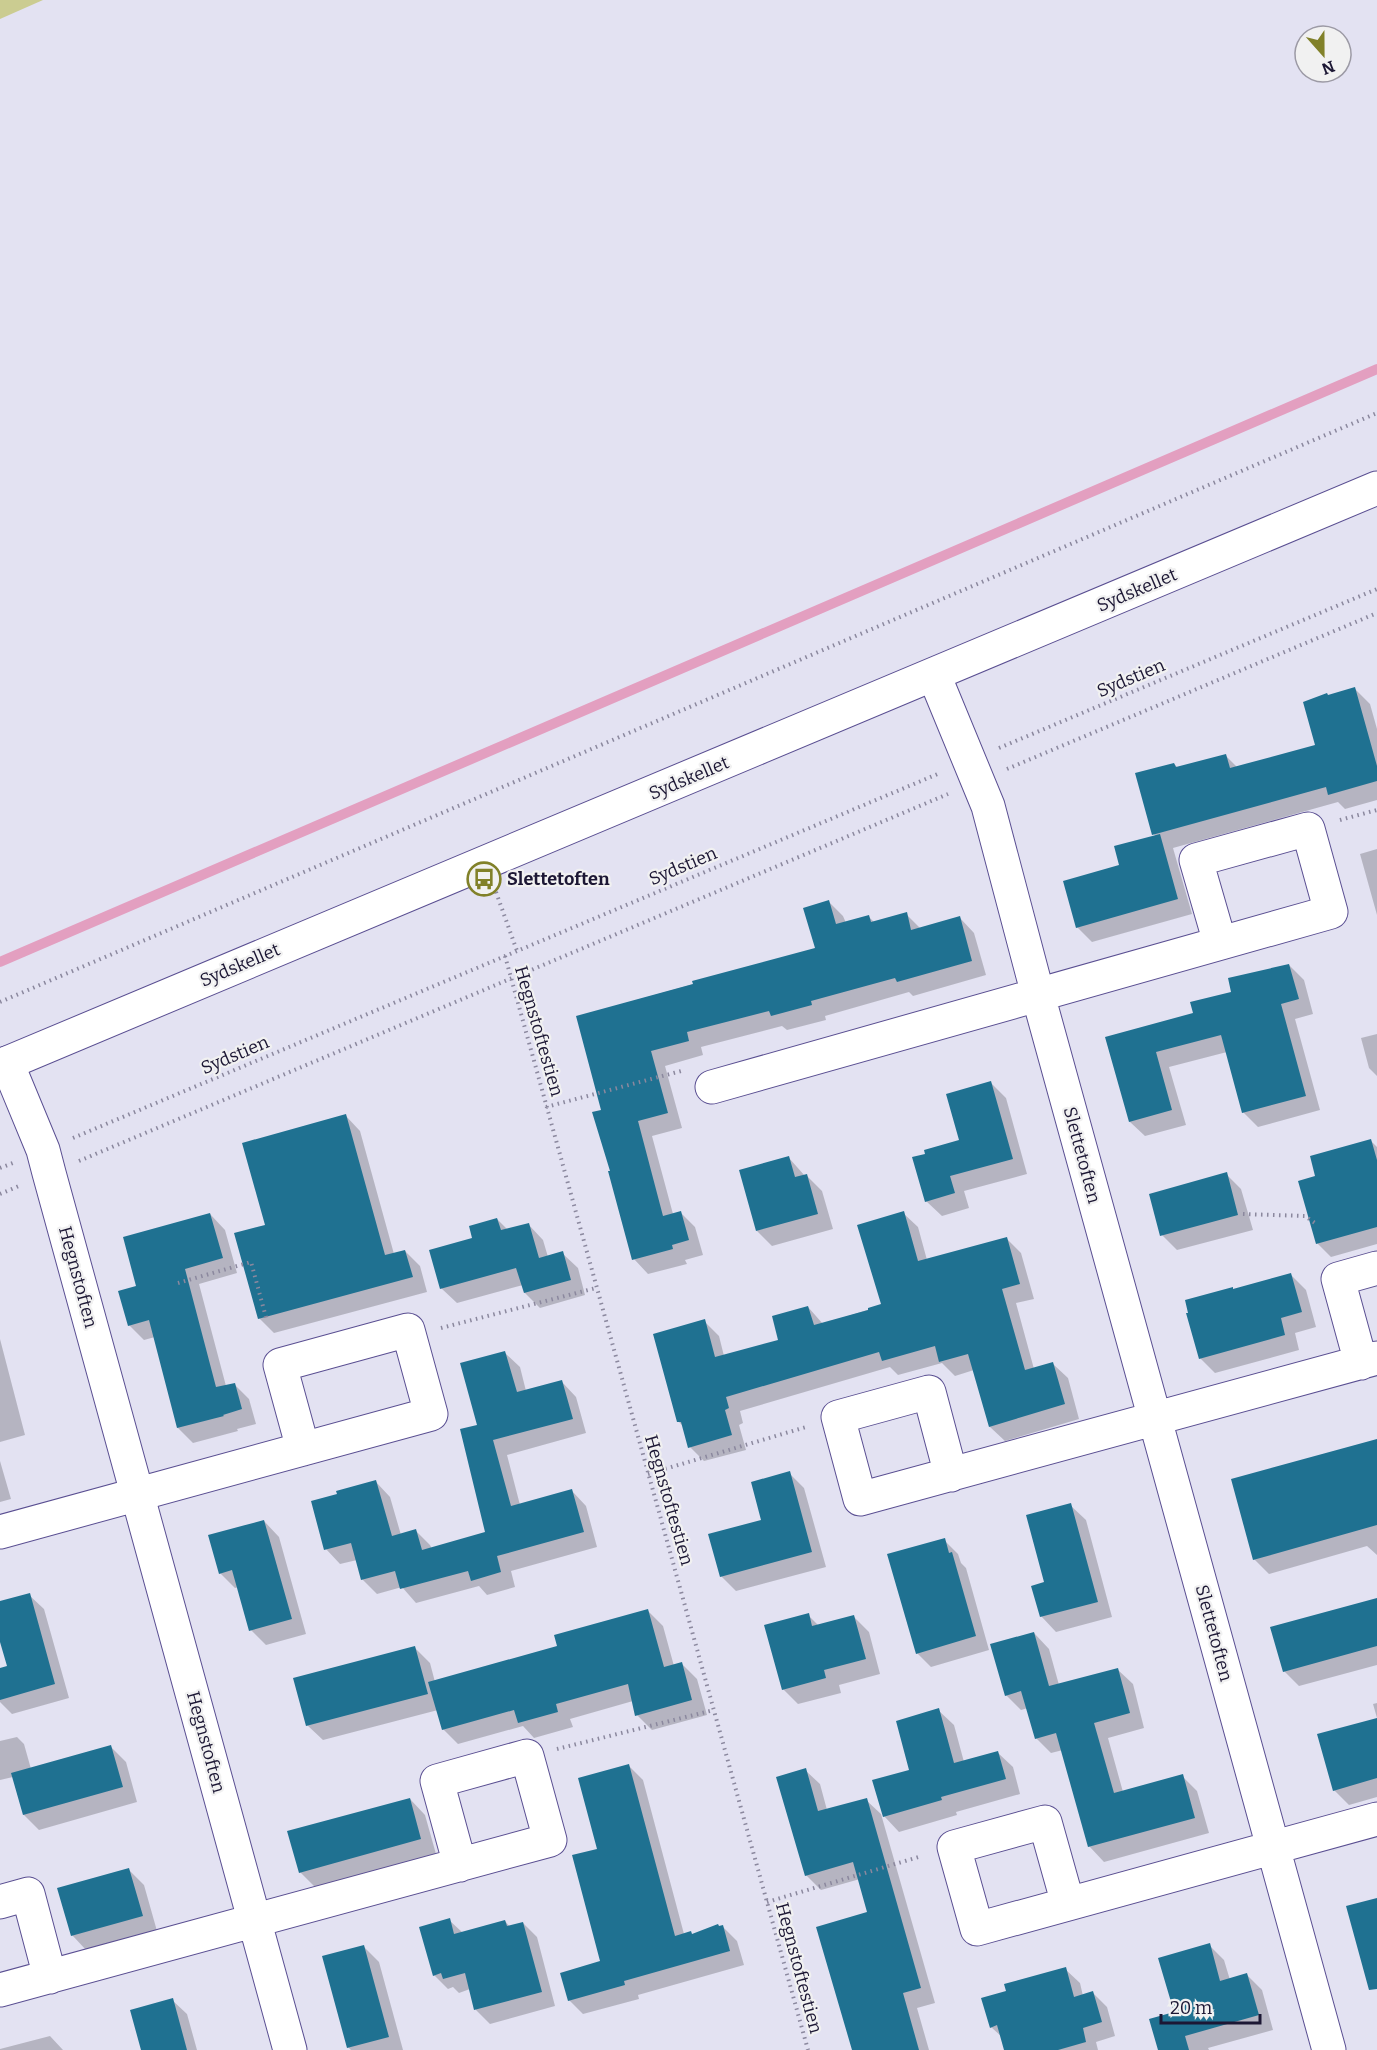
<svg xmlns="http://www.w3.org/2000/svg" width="1377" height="2050" font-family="Bitter,serif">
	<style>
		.green { fill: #cbcc91 }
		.shadow { fill: #0003 }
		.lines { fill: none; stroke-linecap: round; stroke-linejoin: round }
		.stream { stroke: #e39fc0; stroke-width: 10 }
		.building { fill: #1f7191 }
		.minor-casing { stroke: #5a4f92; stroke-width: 35 }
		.tertiary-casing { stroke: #5a4f92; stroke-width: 35 }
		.path { stroke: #8b889e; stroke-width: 4; stroke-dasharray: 1.5 4.5; stroke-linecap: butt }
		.minor { stroke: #fff; stroke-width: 33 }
		.tertiary { stroke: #fff; stroke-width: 33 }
		.labels { text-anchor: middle; stroke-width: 4.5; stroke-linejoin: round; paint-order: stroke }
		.street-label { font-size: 18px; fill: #1c1734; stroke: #f1f1f1 }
		.poi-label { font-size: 18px; font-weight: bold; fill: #1c1734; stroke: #f1f1f1; text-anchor: start }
	</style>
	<rect width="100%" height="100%" fill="#e3e2f2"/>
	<path class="green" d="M0,0h43l-43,19z"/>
	<path class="shadow" d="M1355,689l15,15 7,25v71l-32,9 -7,-7 -165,46 19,66 -100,28 -15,-15 44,-61 34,-30 -1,-2 20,-70 4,4 47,-13 13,13 78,-22 13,-50z
		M1377,849v66l-17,-61z
		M829,902l14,14 3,7 23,-6 6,6 31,-9 15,15 39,-11 14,15 12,42 -73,21 -4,-4 -84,24 1,4 -39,10 -5,-4 -81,21 2,8 -38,11 17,62 -30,8 21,78 7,-2 15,15 8,28 -18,5 2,4 -39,10 -14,-15 -22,-87 -9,-61 -26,-94 240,-68z
		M1289,965l15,15 9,34 -18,5 25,91 -62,17 -15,-15 -16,-60 -58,15 17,58 -41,11 -15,-14 -24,-83 89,-25z
		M1377,1034v42l-8,-8 -8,-30z
		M991,1083l15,15 21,76 -63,17 5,17 -27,8 -16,-15v-46l35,-14z
		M345,1115l15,16 34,123 11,-3 15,15 7,26 -153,41 -15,-15 7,-92z
		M1371,1141l6,6v97l-46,13 -14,-14v-66z
		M789,1158l16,18h2l15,15 11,38 -61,17 -15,-15z
		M1226,1174l15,15 12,41 -76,20 -15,-15z
		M903,1213l15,14 9,33 79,-22 15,15 13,46 -18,4 18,66 19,-5 15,14 11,41 -74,22 -15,-14 -16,-57 -19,6 -13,-13 -44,12 -8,-8 -150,44 3,12 -4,2 7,25 -42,11 -14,-14 -6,-20 -5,-5 25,-101 15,15 5,20 56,-15 28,-34 15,17 60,-19z
		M210,1214l15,16 12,43 -38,11 27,102 8,-2 15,15 7,25 -19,5 1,2 -45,12 -15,-15 -23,-91 -11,3 -15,-15 9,-38z
		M497,1219l11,11 20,-6 15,16 5,17 14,-4 16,15 7,27 -45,13 -15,-15 -2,-8 -66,18 -16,-15 33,-49z
		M1290,1274l16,16 10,37 -21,6 4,17 -84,23 -15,-15 34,-67z
		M0,1339l25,96 -25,7z
		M505,1353l15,14 6,24 36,-9 14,15 10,36 -79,22 13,50 52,-14 14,15 11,41 -86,24 4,16 -28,8 -8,-9 -63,17 -14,-16 -25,7 -15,-15 -5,-19 -17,4 -14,-15 50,-67 14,15 11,38 15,-4 14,14 2,4 55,-16 -8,-107z
		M1377,1440v115l-10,-9 -98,28 -15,-15z
		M0,1461l11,38 -11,3z
		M789,1473l15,15 22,79 -90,24 -15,-15 41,-55z
		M1070,1505l16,15 26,97 -56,15 -15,-16z
		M264,1521l15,16 27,97 -40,11 -15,-15 -12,-43 -4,1 -15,-15z
		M944,1540l14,14 3,9 5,5 23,82 -58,17 -14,-14z
		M29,1595l15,14 25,89 -57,16 -12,-12v-32l9,-3 -9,-31v-33z
		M1377,1599v66l-78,21 -15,-15z
		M648,1611l15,15 11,40 8,-2 15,15 10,36 -55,15 -15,-15 -4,-14 -63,18 3,8 -39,11 -11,-12 -65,18 -15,-15 -5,-19 -115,30 -16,-15 108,-77 15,15 5,19 124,-35z
		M808,1615l11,11 35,-9 15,15 11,42 -41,11 2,8 -43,11 -15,-15z
		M1034,1633l15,16 10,36 58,-16 16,15 11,44 -36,10 15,54 59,-16 15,15 12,42 -105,29 -15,-16 -26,-96 -12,3 -15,-15 -8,-30 -7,2 -15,-15z
		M1377,1703v15l-4,-14z
		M938,1710l16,15 10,37 33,-10 16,15 7,27 -64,18 1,3 -58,17 -15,-16 27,-45z
		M1377,1720v77l-28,8 -15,-15z
		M17,1737l7,7 7,25 80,-22 15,15 11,40 -98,28 -15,-15 -11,-38 -13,3v-39z
		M629,1766l14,14 41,154 9,1 30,-8 14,14 7,24 -106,30 1,4 -56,15 -14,-14 33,-37 -3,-113z
		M805,1770l15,14 7,26 39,-10 15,14 54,189 -18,5 12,42h-76l16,-137 -9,-34 -39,11 -15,-15z
		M410,1799l15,16 11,39 -121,33 -15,-15z
		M129,1870l15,15 13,46 -70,20 -15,-16z
		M449,1920l14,13 42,-12 5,6 13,-4 14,14 18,69 -65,18 -14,-14 -6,-21 -11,4 -6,-6 -5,2 -14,-14z
		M1209,1945l15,15 6,20 17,-5 15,15 11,40 -65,18 1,2h-49l15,-37z
		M363,1946l16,16 24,88h-52l-3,-3z
		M1065,1969l15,14 3,13 10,-3 14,14 8,29 -19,6 2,8h-93l-3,-13 -11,-10 17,-35z
		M172,2000l15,14 10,36h-54z
		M50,2036l13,14h-63v-1z"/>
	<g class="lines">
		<path class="stream" d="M0,962l1377,-593"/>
	</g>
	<path class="building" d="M1355,687l22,79v15l-49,14 -2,-8 -174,48 -17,-62 39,-10 2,4 50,-13 4,14 85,-23 -12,-43 24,-9 1,2z
		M1160,834l18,65 -102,29 -13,-47 56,-16 -5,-19z
		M829,900l7,24 33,-9 2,7 36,-10 4,18 49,-14 12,45 -75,21 -2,-4 -84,23 1,4 -41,11 -2,-5 -82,21 2,9 -38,10 17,62 -30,8 25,95 18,-5 8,29 -17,5 1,4 -41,11 -24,-89h2l-18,-59 9,-2 -25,-94 117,-32 -1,-3 123,-33 -12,-40z
		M1289,964l10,35 -18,5 25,92 -64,17 -21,-78 -65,17 16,58 -43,12 -24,-85 88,-24 -3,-11 41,-10 -3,-14z
		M991,1081l22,78 -63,17 5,17 -30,9 -13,-45 13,-3 -1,-4 35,-10 -13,-46z
		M346,1114l39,141 20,-5 8,27 -155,42 -24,-86 31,-8 -23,-82z
		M1371,1139l6,21v67l-61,17 -18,-63 17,-5 -5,-20z
		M789,1156l6,21 12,-3 11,40 -62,17 -17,-61z
		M1227,1172l11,43 -78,21 -11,-42z
		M904,1211l14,50 89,-24 13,47 -18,5 23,81 28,-8 12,42 -76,23 -21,-73 -29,8 -4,-16 -53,15 -3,-9 -153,45 3,11 -4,2 7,25 -44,13 -7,-26h-4l-24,-88 52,-15 10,38 63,-17 -6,-24 36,-10 6,19 54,-15v-2l13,-4 -24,-79z
		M210,1213l13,45 -38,11 31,118 19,-4 7,26 -19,6 1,1 -47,12 -28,-108 -21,6 -10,-35 18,-5 -13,-49z
		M497,1218l4,12 28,-7 10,35 24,-7 8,29 -47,13 -8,-25 -76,21 -11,-39 43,-12 -3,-12z
		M1291,1273l11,39 -21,6 4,17 -86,24 -13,-46h2l-3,-13 48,-13v2z
		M505,1351l12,41 45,-12 11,39 -80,21 18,66 61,-17 12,43 -87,24 4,16 -30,9 -3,-10 -68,18 -5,-18 -34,9 -10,-37 -27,7 -13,-49 26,-7 -1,-3 40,-11 16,56 24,-7 6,21 63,-18 -25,-103 17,-4 -17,-62z
		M1377,1439v86l-124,35 -22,-81z
		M790,1471l22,81 -92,25 -12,-43 53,-14 -10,-38z
		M1071,1503l27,99 -58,15 -9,-31 13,-4 -18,-67z
		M264,1520l28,99 -43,12 -17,-61 -13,4 -11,-39z
		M945,1538l4,15 3,-1 24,84 -60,18 -29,-100z
		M30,1593l25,91 -55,16v-32l7,-2 -7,-24v-41z
		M1377,1598v48l-94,26 -13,-45z
		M648,1609l16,58 18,-5 10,38 -57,16 -7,-32 -72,20 2,8 -40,11 -4,-13 -72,20 -14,-48 129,-36 -3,-11z
		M809,1613l3,13 42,-11 12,44 -42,11 2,8 -44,12 -18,-65z
		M1034,1632l15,54 69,-18 12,45 -36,10 20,70 69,-19 12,44 -107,29 -32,-114 -21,6 -14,-48 -16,5 -15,-52z
		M415,1646l13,48 -122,32 -13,-48z
		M939,1708l15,55 44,-12 8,28 -65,18 1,3 -59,17 -11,-37 37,-10 -13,-49z
		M1377,1718v60l-44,13 -16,-57z
		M111,1745l12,42 -100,28 -12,-42z
		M629,1764l46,172 16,-5 1,3 26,-10 1,2 4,-1 7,26 -106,30 1,4 -57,16 -8,-28 40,-12 -28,-106 25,-6 -19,-71z
		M806,1768l12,43 49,-13 54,190 -18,5 16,57h-67l-36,-123 51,-15 -14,-50 -48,14 -29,-99z
		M410,1798l11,41 -122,34 -12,-42z
		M129,1868l14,48 -72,20 -14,-48z
		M1377,1898v91l-8,1 -23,-84z
		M450,1918l4,16 51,-14 2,6 16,-4 19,70 -68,18 -9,-37 -22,6 -2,-6 -8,3 -14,-49z
		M1210,1943l10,38 27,-8 12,42 -74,21 4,14h-31l-9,-31 25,-7 -16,-54z
		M364,1945l25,92 -42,11 -25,-92z
		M1066,1967l8,30 19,-6 9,31 -19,6 3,14 -28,8h-54l-7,-25 -7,3 -9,-30 25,-7 -2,-7z
		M173,1998l14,52h-46l-11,-40z"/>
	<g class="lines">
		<g class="minor-casing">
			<path id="minor" d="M934,675l54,131 50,189 291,1055
				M7,1063l36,87 6,23 241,877
				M712,1087l619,-175 -23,-83 -112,31 24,83
				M1361,1363l-23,-84 39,-11
				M951,1475l-22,-83 -91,25 22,82 517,-141
				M0,1532l431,-118 -23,-84 -128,35 23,84
				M0,1902l28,-8 22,83
				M1068,1904l-23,-82 -91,25 23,82 400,-110
				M0,1990l550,-150 -23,-84 -90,25 23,84"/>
		</g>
		<g class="tertiary-casing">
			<path id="tertiary" d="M0,1066l1377,-578"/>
		</g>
		<path class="path" d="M999,748l378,-159
			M1007,769l370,-156
			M1340,820l37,-10
			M496,892l21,59
			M505,956l303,1094
			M0,1002l1377,-589
			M546,1107l139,-37
			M73,1138l867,-365
			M79,1161l869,-367
			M0,1168l13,-5
			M0,1194l19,-8
			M1243,1214l62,2 10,7
			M178,1283l73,-21 16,59
			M441,1328l155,-40
			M648,1474l158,-47
			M557,1749l157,-39
			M767,1902l155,-46"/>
		<use href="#minor" class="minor"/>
		<use href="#tertiary" class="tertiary"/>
	</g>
	<defs>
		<g id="bus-ring" transform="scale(1.725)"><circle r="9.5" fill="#f1f1f1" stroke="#818129" stroke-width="1.5"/><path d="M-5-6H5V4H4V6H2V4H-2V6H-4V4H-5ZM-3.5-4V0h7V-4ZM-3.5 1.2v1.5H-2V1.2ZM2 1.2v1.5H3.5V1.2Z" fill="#818129"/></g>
	</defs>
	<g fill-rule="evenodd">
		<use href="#bus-ring" x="484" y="879"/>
	</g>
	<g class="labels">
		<g class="street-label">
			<text transform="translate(1137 590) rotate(-23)" y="6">Sydskellet</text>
			<text transform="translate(1131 678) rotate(-23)" y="6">Sydstien</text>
			<text transform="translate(689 778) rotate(-23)" y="6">Sydskellet</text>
			<text transform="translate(683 866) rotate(-23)" y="6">Sydstien</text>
			<text transform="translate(240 965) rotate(-23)" y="6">Sydskellet</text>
			<text transform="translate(539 1031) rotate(74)" y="6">Hegnstoftestien</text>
			<text transform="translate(235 1055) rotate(-23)" y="6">Sydstien</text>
			<text transform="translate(1082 1155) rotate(75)" y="6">Slettetoften</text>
			<text transform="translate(78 1277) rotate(75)" y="6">Hegnstoften</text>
			<text transform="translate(669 1500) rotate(74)" y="6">Hegnstoftestien</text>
			<text transform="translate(1214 1633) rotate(75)" y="6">Slettetoften</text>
			<text transform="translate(206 1742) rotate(75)" y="6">Hegnstoften</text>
			<text transform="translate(799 1968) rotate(75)" y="6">Hegnstoftestien</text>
		</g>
		<g class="poi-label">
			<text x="507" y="885">Slettetoften</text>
		</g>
	</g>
	<g transform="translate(1323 54) rotate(159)"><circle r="28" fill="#f1f1f1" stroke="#9c9aa5" stroke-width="1.5"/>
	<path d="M0-4.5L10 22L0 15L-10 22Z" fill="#818129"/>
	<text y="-9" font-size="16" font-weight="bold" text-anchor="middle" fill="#1c1734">N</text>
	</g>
	<path d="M1161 2014v9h99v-9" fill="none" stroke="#1c1734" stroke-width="3"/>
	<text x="1170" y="2014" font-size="18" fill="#1c1734" stroke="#f1f1f1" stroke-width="4.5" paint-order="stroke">20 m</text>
</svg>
